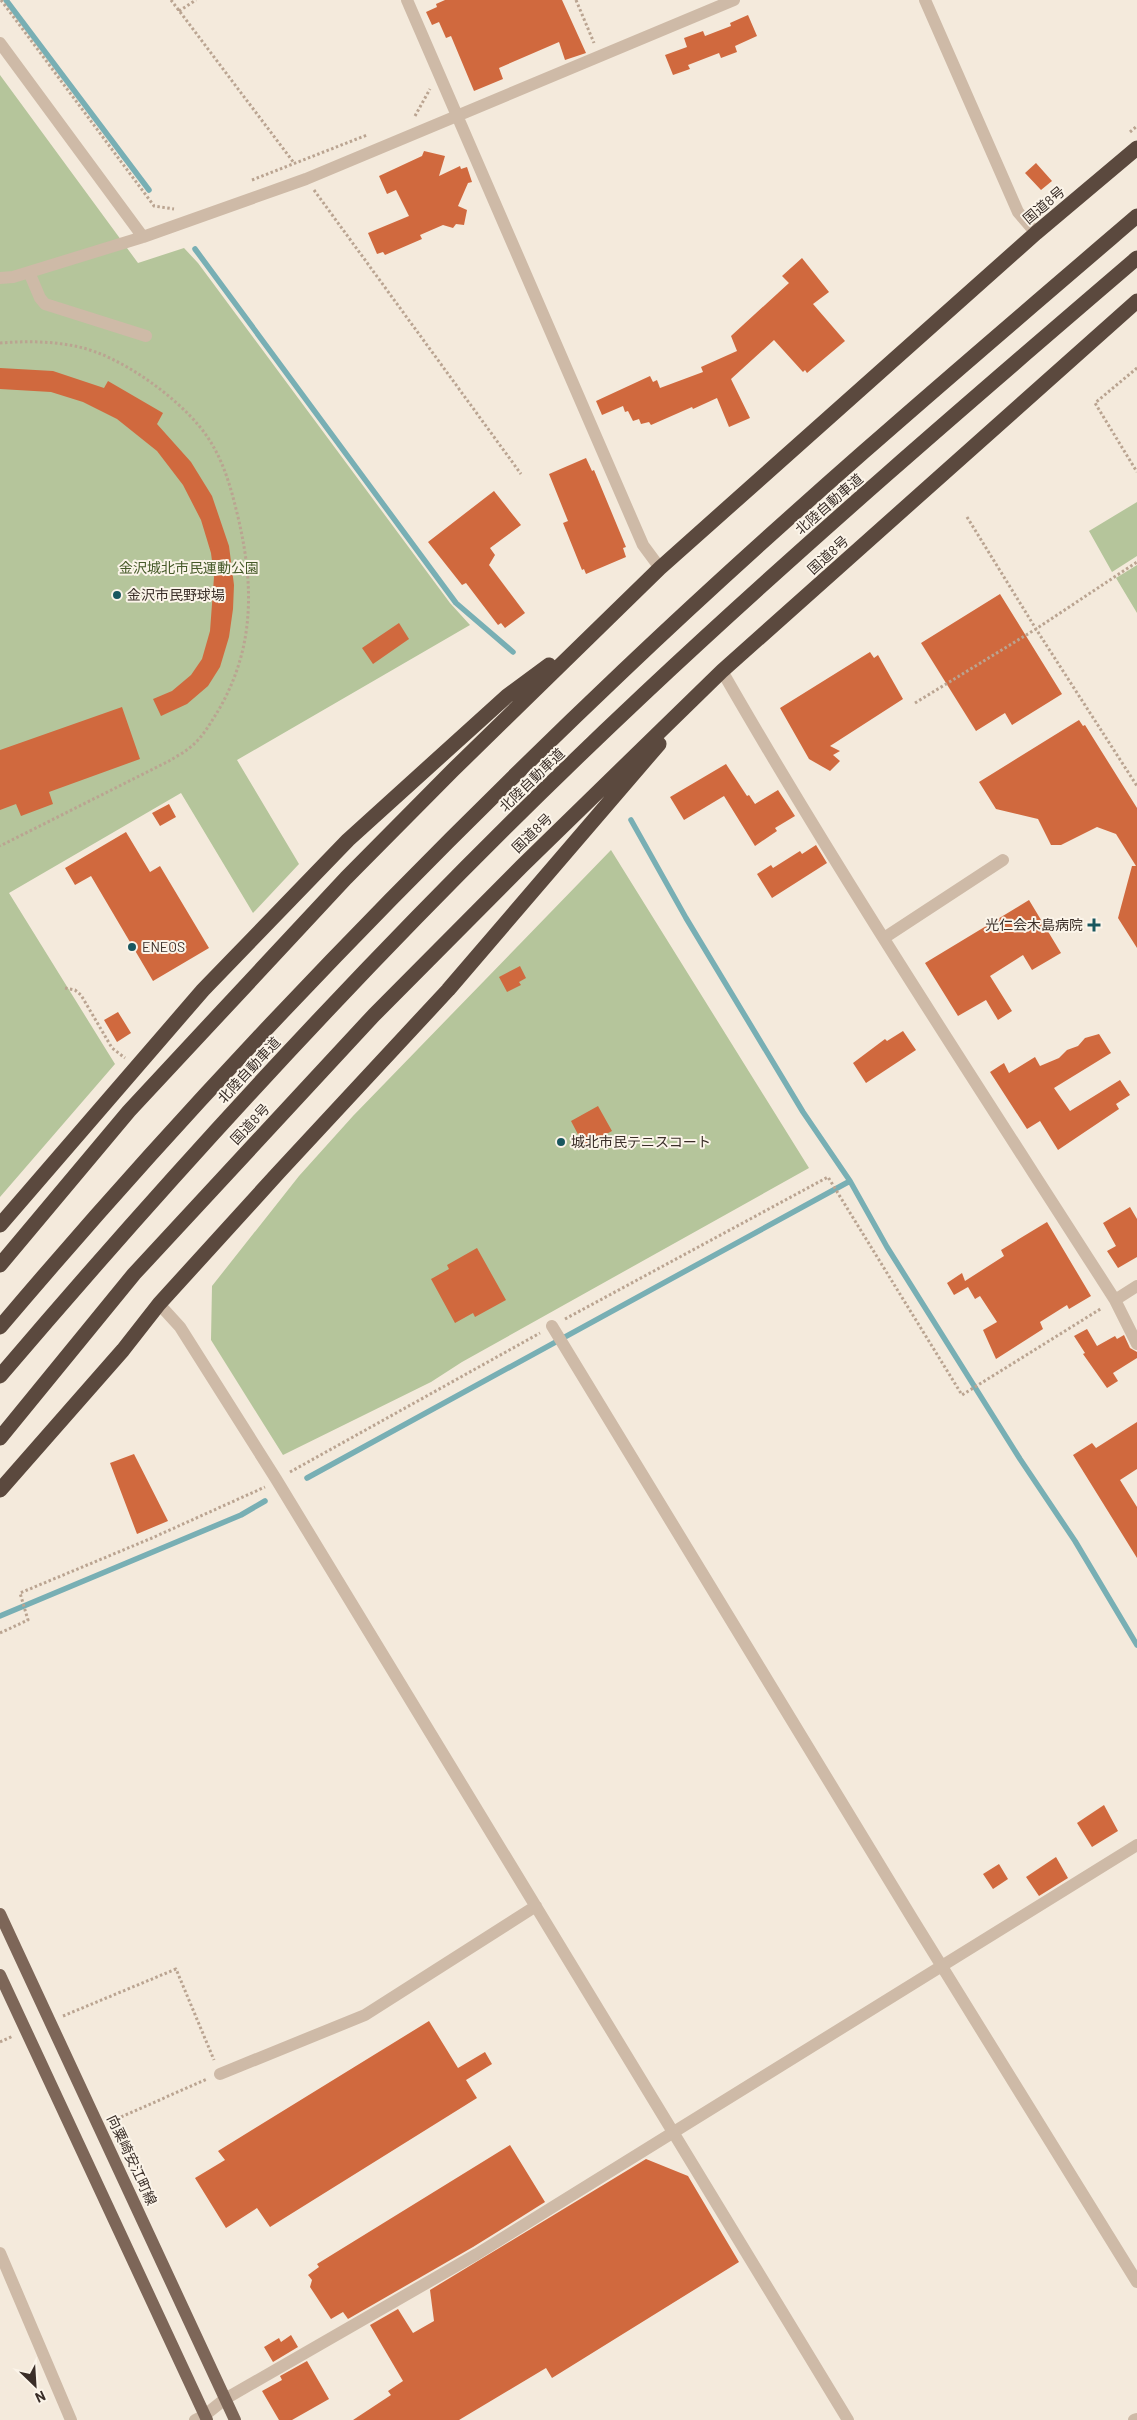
<svg xmlns="http://www.w3.org/2000/svg" width="1137" height="2420" font-family="Barlow,'Noto Sans JP',sans-serif">
	<style>
		.green { fill: #b5c59b }
		.lines { fill: none; stroke-linecap: round; stroke-linejoin: round }
		.stream { stroke: #78afb4; stroke-width: 5.5 }
		.building { fill: #d0693e }
		.path { stroke: #baa491; stroke-width: 3; stroke-dasharray: 2.5 2.5; stroke-linecap: butt }
		.minor { stroke: #cebaa7; stroke-width: 12 }
		.major { stroke: #7d6658; stroke-width: 12 }
		.highway { stroke: #5b493e; stroke-width: 15 }
		.poi-dot { fill: #19575f; stroke: #fbf4e9; stroke-width: 2 }
		.labels { text-anchor: middle; stroke-width: 4; stroke-linejoin: round; paint-order: stroke }
		.street-label { font-size: 14px; fill: #3a2e28; stroke: #fbf4e9 }
		.park-label { font-size: 14px; fill: #465a29; stroke: #fbf4e9 }
		.poi-label { font-size: 14px; fill: #3a2e28; stroke: #fbf4e9; text-anchor: start }
	</style>
	<rect width="100%" height="100%" fill="#f4eadc"/>
	<path class="green" d="M0,75l138,188 46,-15 14,15 252,340 20,22 -233,135 62,104 -46,49 -72,-120 -172,100 106,171 -115,133z
		M1137,502v54l-25,16 -23,-41z
		M1137,565v48l-21,-35z
		M611,850l198,318 -347,194 -31,20 -148,73 -72,-115 1,-54 87,-110 54,-60z"/>
	<g class="lines">
		<path class="stream" d="M6,0l143,190
			M195,249l261,354 57,49
			M631,820l55,98 117,194 47,69 37,66 133,212 55,82 62,104
			M307,1478l543,-297
			M0,1616l241,-101 24,-14"/>
	</g>
	<path class="building" d="M445,0h117l24,53 -21,7 -6,-18 -60,26 4,11 -29,12 -23,-55 -5,2 -7,-16 -7,3 -6,-13 11,-5 -1,-3z
		M748,15l9,21 -22,10 2,6 -16,6 -2,-5 -31,12 2,4 -17,6 -8,-20 22,-8 -3,-9 19,-7 2,5 26,-10 -1,-3z
		M424,151l21,5 -6,20 21,-10 1,3 6,-2 5,15 -4,1 -10,23 9,4 -3,15 -8,-1 -3,4 -10,-3 -23,10 2,4 -37,16 -2,-3 -6,2 -9,-21 41,-17 -13,-26 -9,4 -8,-18 43,-20z
		M1036,163l16,18 -11,9 -16,-17z
		M802,258l27,34 -16,12 32,37 -38,32 -2,-3 -2,2 -29,-32 -43,39 19,39 -21,9 -12,-29 -24,11 -1,-2 -41,18 -2,-3 -8,2 -2,-5 -6,2 -5,-10 -3,1 -2,-6 -21,9 -6,-14 54,-25 3,6 4,-2 3,8 43,-16 -2,-5 36,-16 -6,-15 58,-53 -7,-7z
		M0,368l53,3 51,17 4,-7 55,32 -6,11 34,38 21,34 17,50 5,39 -1,24 -4,28 -9,30 -12,19 -21,18 -26,12 -8,-17 19,-8 19,-16 11,-16 8,-28 4,-54 -3,-24 -10,-33 -18,-35 -26,-34 -40,-32 -34,-17 -32,-10 -51,-3z
		M586,458l6,13 2,-1 32,77 -3,1 3,9 -40,17 -2,-5 -2,1 -19,-47 5,-2 -19,-47z
		M494,491l27,34 -31,23 5,7 -6,10 36,48 -20,15 -4,-5 -3,2 -32,-42 -4,2 -34,-43z
		M1000,594l62,100 -50,31 -7,-12 -29,18 -55,-88z
		M399,623l10,16 -36,25 -11,-16z
		M870,652l4,6 4,-3 25,44 -73,47 10,5 -7,4 7,6 -10,10 -21,-12 -29,-51z
		M122,707l18,52 -91,33 4,12 -32,12 -5,-12 -16,6v-60z
		M1079,720l4,6 2,-1 52,83v140l-19,-30 14,-52h4l-20,-32 -19,-7 -36,18h-10l-13,-26 -42,-10 -17,-27z
		M726,764l21,32 2,-1 6,9 23,-14 17,26 -20,12 2,3 -22,15 -31,-50 -40,24 -14,-23z
		M169,804l7,13 -16,9 -8,-13z
		M126,832l24,40 10,-6 49,82 -56,33 -62,-105 -16,9 -10,-17z
		M816,845l11,18 -55,35 -15,-24 14,-9 2,3 27,-17 2,3z
		M1029,900l32,53 -29,17 -9,-15 -33,21 22,35 -14,9 -12,-20 -28,16 -33,-53z
		M520,966l6,12 -7,4 2,3 -14,7 -8,-15z
		M118,1012l13,21 -14,9 -13,-22z
		M903,1031l13,19 -50,33 -13,-20 32,-24 2,2z
		M1099,1034l12,19 -57,35 16,23 50,-31 10,15 -14,9 3,5 -61,41 -18,-29 -13,8 -37,-57 14,-9 5,10 26,-16 5,9 19,-8 8,-8 11,-4 7,-8z
		M598,1106l14,25 -28,15 -13,-25z
		M1130,1207l7,12v38l-19,11 -11,-17 9,-5 -13,-23z
		M1047,1222l44,74 -22,13 -2,-4 -27,17 3,7 -47,30 -13,-29 14,-8 -17,-26 -5,3 -7,-12 -14,8 -7,-12 15,-10 3,8 39,-25 -3,-6z
		M477,1248l29,52 -31,17 -2,-4 -18,10 -24,-44 18,-10 -2,-4z
		M1087,1329l10,17 18,-10 2,3 7,-4 6,13 7,4v6l-24,15 5,8 -11,7 -24,-34 2,-1 -11,-17z
		M1137,1422v47l-17,11 17,27v51l-64,-103 19,-12 4,5z
		M134,1454l34,67 -31,13 -27,-71z
		M1104,1805l14,26 -26,16 -15,-24z
		M1056,1857l12,21 -29,18 -13,-19z
		M999,1864l9,15 -15,10 -10,-15z
		M429,2021l29,47 27,-16 7,12 -26,16 11,18 -207,129 -13,-19 -31,20 -31,-50 30,-18 -7,-9z
		M510,2145l35,57 -72,45 -125,72 -5,-7 -12,7 -21,-32 2,-7 -4,-5 11,-8 -2,-3z
		M646,2159l42,17 51,86 -187,116 -6,-10 -87,52h-106l38,-25 -3,-4 15,-10 -33,-56 28,-16 15,24 21,-12 -4,-31z
		M291,2335l7,12 -25,15 -9,-15 15,-9 2,4z
		M307,2361l22,38 -37,21h-13l-17,-29 20,-11 -2,-4z"/>
	<g class="lines">
		<path class="path" d="M1,0l153,206 20,3
			M171,0l123,163
			M576,0l18,43
			M179,11l17,-11
			M415,116l15,-27
			M1130,132l7,-6
			M252,180l115,-45
			M314,190l207,284
			M0,343c26,-2 53,-2 79,4 41,9 95,48 121,80 22,27 30,57 38,90 16,68 17,131 -20,194 -7,11 -14,24 -24,33 -7,7 -17,12 -25,17l-169,85
			M1137,368l-42,35 42,69
			M967,517l69,112 101,157
			M915,703l121,-74 101,-67
			M65,988l10,2 6,5 31,53 13,10
			M565,1319l263,-142 134,218 140,-87
			M290,1472l250,-139
			M0,1633l28,-13 -8,-27 132,-55 113,-51
			M63,2016l113,-47 38,91
			M0,2042l13,-6
			M112,2121l95,-42"/>
		<path class="minor" d="M407,0l236,545 17,23
			M925,0l93,212 18,21
			M0,43l143,194
			M29,272l11,26 5,6 101,32
			M0,278l13,-1 130,-40 163,-58 428,-179
			M722,671c123,214 260,421 393,629l22,-14
			M884,938l119,-78
			M1115,1300l22,44
			M159,1304l21,23 96,152 572,941
			M552,1326l360,592 225,364
			M220,2074l145,-59 171,-109
			M0,2253l71,167
			M195,2420l10,-5 20,-16 252,-145 660,-409
			M1134,2420l3,-1"/>
		<path class="major" d="M0,1914l235,506
			M0,1975l207,445"/>
		<path class="highway" d="M0,1225l203,-235 145,-150 159,-144 42,-31
			M0,1265l129,-154 217,-233 107,-108 207,-202 376,-335 101,-85
			M0,1327c195,-230 403,-447 622,-655 166,-158 341,-307 515,-456
			M0,1376c203,-238 416,-468 644,-682 160,-150 326,-293 493,-436
			M0,1438l134,-164 240,-259 148,-149 200,-195 415,-370
			M0,1490l123,-140 36,-46 120,-132 169,-182 211,-246"/>
	</g>
	<g class="poi-dot">
		<circle cx="117" cy="595" r="5"/>
		<path d="M1091.5 917.5h5v5h5v5h-5v5h-5v-5h-5v-5h5z"/>
		<circle cx="132" cy="947" r="5"/>
		<circle cx="561" cy="1142" r="5"/>
	</g>
	<g class="labels">
		<g class="street-label">
			<text transform="translate(1044 205) rotate(-40)" y="5">国道8号</text>
			<text transform="translate(829 504) rotate(-41)" y="5">北陸自動車道</text>
			<text transform="translate(828 555) rotate(-42)" y="5">国道8号</text>
			<text transform="translate(532 780) rotate(-44)" y="5">北陸自動車道</text>
			<text transform="translate(532 833) rotate(-44)" y="5">国道8号</text>
			<text transform="translate(249 1070) rotate(-47)" y="5">北陸自動車道</text>
			<text transform="translate(250 1124) rotate(-47)" y="5">国道8号</text>
			<text transform="translate(132 2160) rotate(65)" y="5">向粟崎安江町線</text>
		</g>
		<g class="park-label">
			<text x="189" y="573">金沢城北市民運動公園</text>
		</g>
		<g class="poi-label">
			<text x="127" y="600">金沢市民野球場</text>
			<text x="1083" y="930" text-anchor="end">光仁会木島病院</text>
			<text x="142" y="952">ENEOS</text>
			<text x="571" y="1147">城北市民テニスコート</text>
		</g>
	</g>
	<g transform="translate(35 2385) rotate(155)" stroke="#fbf4e9" stroke-width="4" paint-order="stroke">
	<path d="M0-4L9 19L0 12L-9 19Z" fill="#3a2e28"/>
	<text y="-8" font-size="14" font-weight="bold" text-anchor="middle" fill="#3a2e28">N</text>
	</g>
</svg>
